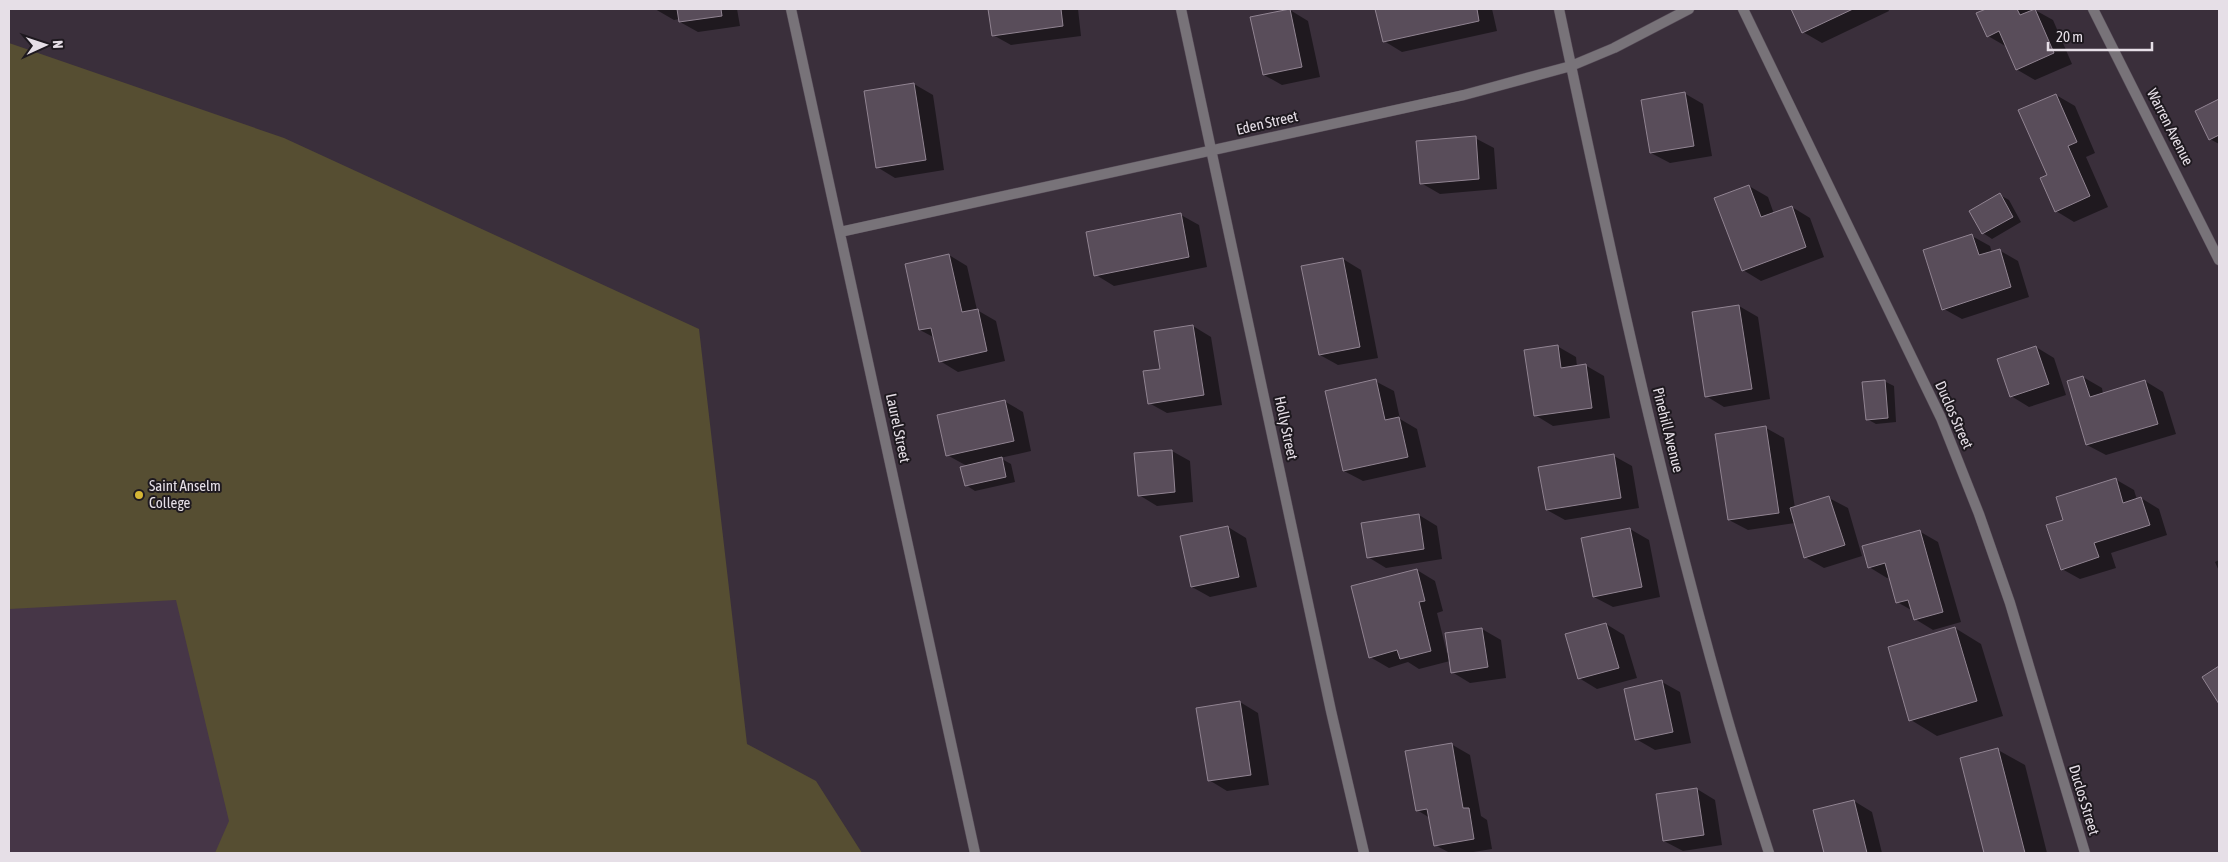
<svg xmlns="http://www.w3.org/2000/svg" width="2228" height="862" font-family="'Asap Condensed',sans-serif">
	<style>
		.built { fill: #463647 }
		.green { fill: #564e32 }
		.shadow { fill: #0007 }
		.building { fill: #594d5a; stroke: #918492 }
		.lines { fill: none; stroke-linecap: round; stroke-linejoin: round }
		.street-casing { stroke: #564b57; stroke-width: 11 }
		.street { stroke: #787379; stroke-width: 10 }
		.poi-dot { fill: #d5b535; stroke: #1e191f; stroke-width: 2 }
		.labels { text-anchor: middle; stroke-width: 4; stroke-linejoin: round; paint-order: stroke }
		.street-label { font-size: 15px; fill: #e6dfe7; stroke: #1e191f }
		.poi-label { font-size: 15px; fill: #e6dfe7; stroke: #1e191f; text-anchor: start }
	</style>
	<rect width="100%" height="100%" fill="#3a2f3b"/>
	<path class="built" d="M9,43l246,810h-246z"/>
	<path class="green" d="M9,43l275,95 415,191 48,415 69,37 46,72h-647l14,-32 -53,-221 -167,9z"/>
	<path class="shadow" d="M655,9h82l3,17 -42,6 -18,-10 -1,-3 -5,1z
		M989,9h89l3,27 -70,9 -18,-10z
		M1377,9h115l5,22 -95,21 -18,-11z
		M1792,9h96l1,2 -67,32 -19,-11z
		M1990,9l45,1 18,10 19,44 -37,16 -19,-11 -9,-22 -19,-11 -10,-22z
		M1290,10l18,11 12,56 -38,8 -18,-10z
		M914,84l19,11 11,75 -49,8 -18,-11z
		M1684,93l19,11 9,52 -42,7 -19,-10z
		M2056,95l19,11 20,47 -9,4 22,50 -34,15 -18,-11 -8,-36z
		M2219,100v44l-9,-5 -13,-28z
		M1475,138l19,10 3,41 -57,5 -19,-11z
		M1749,186l19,11 6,17 18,-7 18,11 14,39 -63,24 -18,-11z
		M2000,195l9,5 12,22 -29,17 -9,-6z
		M1181,215l18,10 8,42 -93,19 -18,-11z
		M1972,236l18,10 2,7 7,-3 19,11 11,36 -67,22 -18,-10z
		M949,255l18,11 10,44 19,11 9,40 -47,11 -18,-11 -5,-23 -15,-8z
		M1343,259l18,11 17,88 -40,7 -18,-10z
		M1739,306l19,11 12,82 -46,8 -18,-11 -13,-83z
		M1193,326l18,11 11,68 -55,8 -18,-10z
		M1557,346l19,11 1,10 8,-2 19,11 6,42 -57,8 -18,-11z
		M2036,347l18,11 12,37 -37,12 -18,-11z
		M2083,377l19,11 1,6 42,-13 18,11 13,42 -70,21 -19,-10 -19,-63z
		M1375,381l19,10 6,28 17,10 9,38 -63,14 -19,-10z
		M1884,381l10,5 2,36 -20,2 -9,-5z
		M1004,401l19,11 8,39 -31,7 11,6 4,18 -40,9 -9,-6 1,-19 -20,-11z
		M1766,428l18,10 11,70 34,-10 19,10 14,48 -38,12 -19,-11 -10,-34 -47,7 -19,-10z
		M1172,451l18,10 3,41 -36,4 -18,-11z
		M1614,456l18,10 7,42 -74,12 -18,-10z
		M2115,479l19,11 3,10 4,-2 18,11 8,26 -56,18 5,15 -36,11 -18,-10 2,-49z
		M1419,515l18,11 5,33 -56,9 -18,-11z
		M1228,527l18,11 11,49 -47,10 -18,-10z
		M1630,529l19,11 11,57 -47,10 -19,-10 -11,-58z
		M1919,531l19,11 23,80 -28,8 -18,-11 -2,-8 -16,-9 -7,-25 -3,1 -18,-11z
		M2219,560v11l-4,-9z
		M1417,570l18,11 8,30 -6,2 10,40 35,-24 19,11 5,38 -36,5 -18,-11 -2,-11 -31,8 -11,-7 -19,6 -19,-11z
		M1606,624l18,11 13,43 -40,11 -18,-11z
		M1955,628l26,16 22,72 -66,20 -26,-16z
		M1662,682l18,10 11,51 -36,7 -19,-11z
		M1240,702l18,11 11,72 -42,6 -18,-11z
		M1451,744l19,11 11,61 6,4 5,29 -25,4h-17l-15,-8 -5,-27 -13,-8z
		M1998,750l27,15 22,88h-62l-24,-94z
		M1697,789l18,11 7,45 -39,6 -19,-10z
		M1854,801l18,11 10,41h-57l-10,-42z"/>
	<path class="building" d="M677,9h44l1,7 -43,6z
		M988,9h73l2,17 -71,10z
		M1290,9l12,58 -39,8 -13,-58z
		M1375,9h102l2,12 -96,21z
		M1791,9h62l-51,24z
		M1986,9h31l3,6 15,-6 19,44 -38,17 -17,-39 -12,6 -11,-24z
		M914,83l12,77 -50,8 -12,-77z
		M1685,92l9,54 -44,7 -9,-53z
		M2056,94l21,48 -9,4 22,50 -35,16 -15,-34 7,-3 -29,-65z
		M2219,99v36l-10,5 -14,-29z
		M1476,136l3,43 -59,5 -4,-43z
		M1749,185l12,32 31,-11 14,41 -64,24 -28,-73z
		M2000,193l13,24 -31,17 -13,-23z
		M1181,213l8,44 -95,19 -8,-44z
		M1972,234l7,21 21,-6 11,38 -69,23 -19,-60z
		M949,254l13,58 16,-3 9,42 -48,11 -8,-34 -12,2 -14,-66z
		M1343,258l17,89 -41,8 -18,-89z
		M1739,305l13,84 -47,8 -13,-85z
		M1193,325l11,70 -56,9 -5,-33 17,-2 -6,-38z
		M1558,345l3,23 25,-4 6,44 -58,8 -10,-66z
		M2036,346l13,38 -39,13 -13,-38z
		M2083,376l7,21 55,-17 13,44 -72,21 -19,-64z
		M1376,379l9,41 14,-3 9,40 -65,14 -18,-80z
		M1885,380l3,38 -22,2 -4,-38z
		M1005,400l9,41 -68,15 -9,-41z
		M1766,426l13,87 -51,7 -13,-86z
		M1172,450l3,42 -37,4 -4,-43z
		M1614,454l7,44 -75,12 -8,-43z
		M1002,457l4,20 -41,9 -5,-19z
		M2116,478l7,25 18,-6 9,28 -56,18 5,14 -38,13 -15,-45 17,-5 -7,-23z
		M1829,496l16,49 -41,13 -14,-50z
		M1419,514l5,35 -57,9 -6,-35z
		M1228,526l11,51 -48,10 -11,-51z
		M1630,528l12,59 -49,10 -12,-59z
		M1920,530l23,82 -29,8 -6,-20 -12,3 -11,-40 -17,5 -6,-22z
		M1417,569l8,32 -6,1 12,49 -31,8 -3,-9 -28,8 -18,-72z
		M1606,623l13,45 -41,11 -13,-45z
		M1955,627l22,74 -68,20 -21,-74z
		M1482,628l6,39 -37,6 -6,-40z
		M2219,666v38l-17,-27z
		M1662,680l11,52 -38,8 -11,-51z
		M1240,701l11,74 -43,6 -12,-73z
		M1452,743l11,65h6l5,31 -40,7 -7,-37 -11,2 -11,-60z
		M1998,748l27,105h-41l-24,-95z
		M1697,788l7,47 -41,6 -7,-47z
		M1854,800l13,53h-43l-11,-43z"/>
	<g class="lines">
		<g class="street-casing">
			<path id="street" d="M791,9l184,844
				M1181,9l150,702 33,142
				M1559,9c49,232 99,465 164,694 14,50 30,100 46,150
				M1743,9l198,409 38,96 31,89 75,250
				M2093,9l126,251
				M840,232l624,-137 107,-29 43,-18 75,-39"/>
		</g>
		<use href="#street" class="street"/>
	</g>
	<circle class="poi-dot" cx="139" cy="495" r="5"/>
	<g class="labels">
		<g class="street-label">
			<text transform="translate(1267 123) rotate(-13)" y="5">Eden Street</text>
			<text transform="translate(2170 127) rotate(63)" y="5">Warren Avenue</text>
			<text transform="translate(1954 415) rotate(66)" y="5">Duclos Street</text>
			<text transform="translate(898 428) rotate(78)" y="5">Laurel Street</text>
			<text transform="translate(1286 428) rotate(78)" y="5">Holly Street</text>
			<text transform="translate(1668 430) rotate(76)" y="5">Pinehill Avenue</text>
			<text transform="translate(2084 800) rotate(73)" y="5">Duclos Street</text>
		</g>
		<g class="poi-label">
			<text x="149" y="491">Saint Anselm<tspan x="149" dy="17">College</tspan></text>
		</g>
	</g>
	<rect width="2228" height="862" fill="none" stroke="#e6dfe7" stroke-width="20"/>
	<g transform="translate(45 45) rotate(87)" stroke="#1e191f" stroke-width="4" paint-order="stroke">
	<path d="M0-4L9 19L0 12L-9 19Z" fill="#e6dfe7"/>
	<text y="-8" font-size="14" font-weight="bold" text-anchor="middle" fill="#e6dfe7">N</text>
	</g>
	<path d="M2048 42v8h104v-8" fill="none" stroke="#e6dfe7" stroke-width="2.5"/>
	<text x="2056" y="42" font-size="15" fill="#e6dfe7" stroke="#1e191f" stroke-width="4" paint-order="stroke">20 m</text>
</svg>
